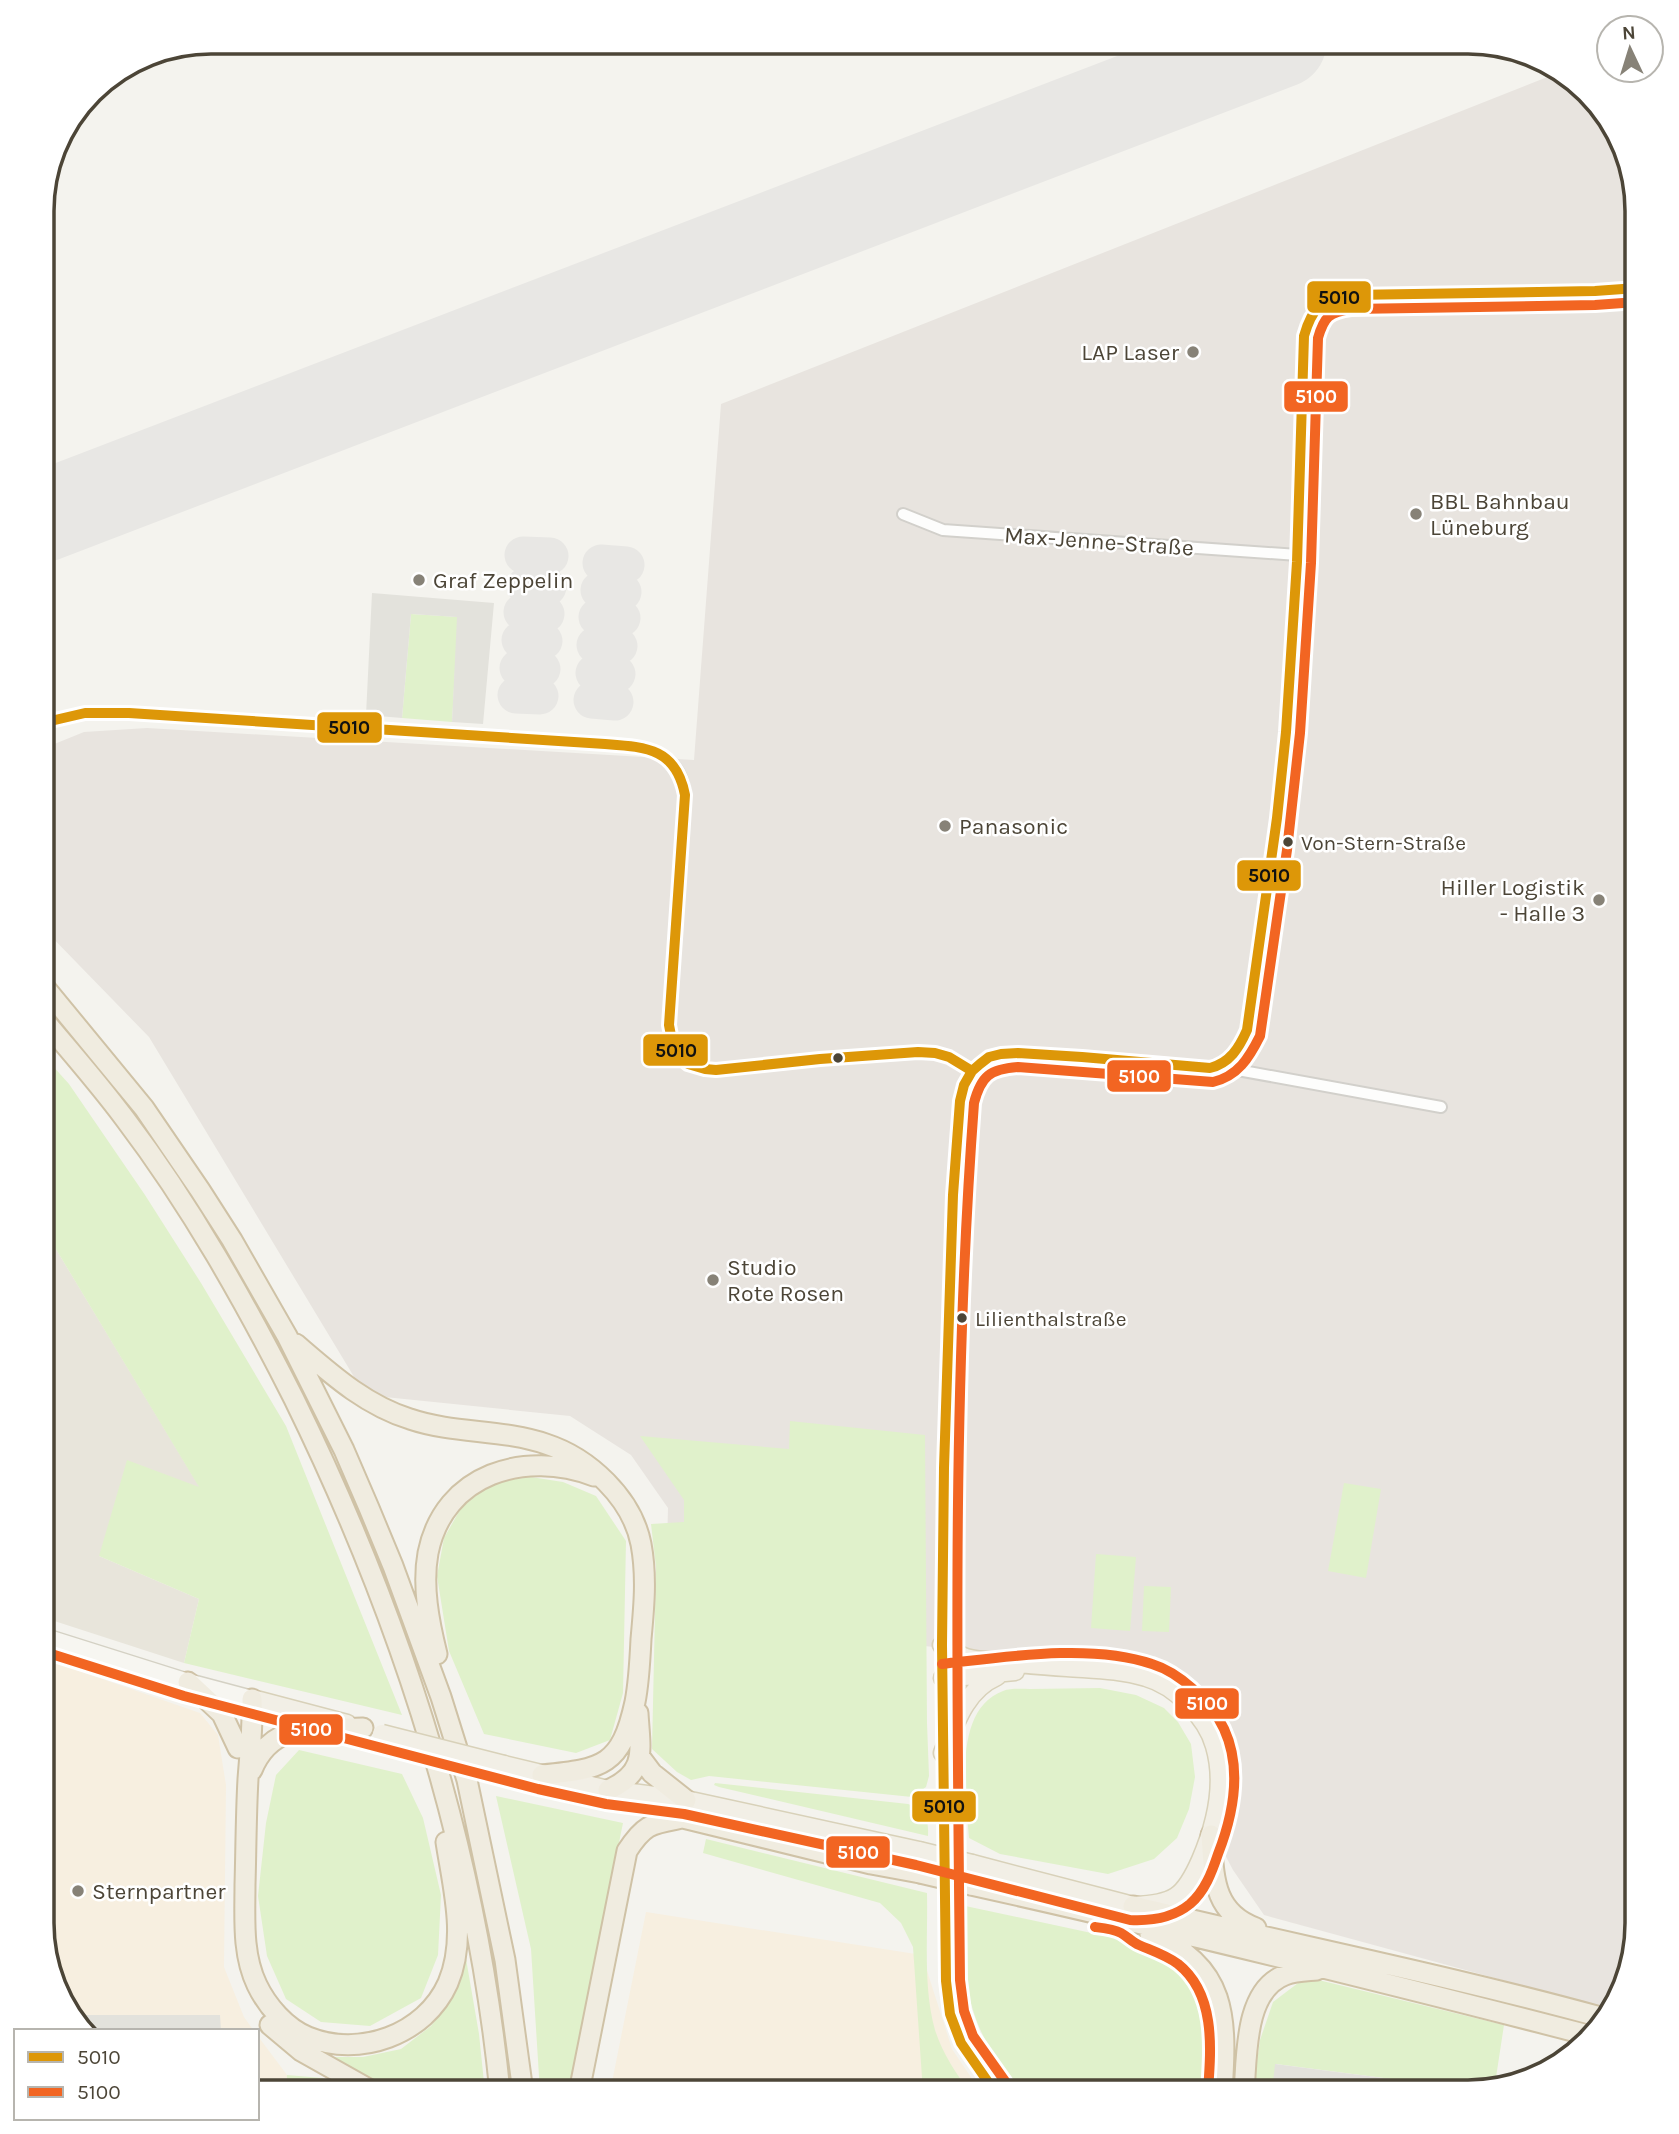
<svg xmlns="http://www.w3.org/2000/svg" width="1679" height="2134" font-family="Karla,sans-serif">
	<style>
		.residential { fill: #e8e5db }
		.commercial { fill: #f7efe0 }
		.industrial { fill: #e8e4df }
		.green { fill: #e0f1cb }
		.parking { fill: #e3e2dc }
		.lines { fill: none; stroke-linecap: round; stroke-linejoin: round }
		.taxiway { stroke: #e8e7e4; stroke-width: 37 }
		.runway { stroke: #e8e7e4; stroke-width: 91 }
		.minor-casing { stroke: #d2d0cb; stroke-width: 14 }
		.secondary-casing { stroke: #d4d1c4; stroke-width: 19 }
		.primary-casing { stroke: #d8d1b9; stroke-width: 21 }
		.trunk-casing { stroke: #cfc2a6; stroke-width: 23 }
		.minor { stroke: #fdfdfc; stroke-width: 10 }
		.secondary { stroke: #f7f6f1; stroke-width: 16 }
		.primary { stroke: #f2efe6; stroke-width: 18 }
		.trunk { stroke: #f0ece0; stroke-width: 19 }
		.primary-bridge-casing { stroke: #d8d1b9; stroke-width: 21; stroke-linecap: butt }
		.trunk-bridge-casing { stroke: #cfc2a6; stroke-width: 23; stroke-linecap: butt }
		.primary-bridge { stroke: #f2efe6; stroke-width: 18 }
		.trunk-bridge { stroke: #f0ece0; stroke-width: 19 }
		.bus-1-casing { stroke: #fff; stroke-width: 16 }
		.bus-2-casing { stroke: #fff; stroke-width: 16 }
		.bus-1 { stroke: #dd9708; stroke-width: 10 }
		.bus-2 { stroke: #f26522; stroke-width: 10 }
		.poi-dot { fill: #878277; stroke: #fff; stroke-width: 2.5 }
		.bus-dot { fill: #4c4537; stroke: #fff; stroke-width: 2.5 }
		.labels { text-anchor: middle; stroke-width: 5; stroke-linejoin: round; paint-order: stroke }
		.bus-label { font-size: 21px; fill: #4c4537; stroke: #fff; text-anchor: start }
		.poi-label { font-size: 23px; fill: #4c4537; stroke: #fff; text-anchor: start }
		.street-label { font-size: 23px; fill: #4c4537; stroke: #fff }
		.rim { fill: none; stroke: #4c4537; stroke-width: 3.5 }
		.line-badge { stroke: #fff; stroke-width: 2.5 }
		.badge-label { font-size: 19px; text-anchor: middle; font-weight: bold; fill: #fff }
		.pale-badge-label { font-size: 19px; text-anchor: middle; font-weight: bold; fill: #111 }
	</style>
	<rect width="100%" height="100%" fill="#f4f3ee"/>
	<path class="residential" d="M42,1226l158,262 -101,68 100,43 -15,64 -142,-46z"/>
	<path class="commercial" d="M42,1658l158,55 18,22 8,50 -2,182 20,50 10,14h-168l-16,-15 -28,-93z
		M646,1912l276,43 30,94 29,43h-371z
		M257,2035l30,40 -1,17h-29z"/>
	<path class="industrial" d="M1560,72l49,46 28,93v1712l-22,84 -3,3 -348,-95 -31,-45 -11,-21 7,-53 -2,-50 -18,-33 -30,-31 -64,-22 -133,-9 -317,-27 3,-116 -37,-53 -61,-39 -205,-21 -216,-358 -107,-110v-178l42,-17 63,-4 547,32 27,-356z"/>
	<path class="green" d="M411,614l47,3 -6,105 -50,-4z
		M42,1054l27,30 76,111 56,88 85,143 116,289 -218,-52 15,-64 -100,-43 28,-96 72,27 -157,-261z
		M790,1421l135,14 2,288 2,53 -3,11 -14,10 -203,-21 -18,4 -14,-8 -25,-23 4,-182 -5,-43 33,-2v-22l-44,-64 149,13z
		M531,1477l32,5 33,14 30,45 -3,152 -13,47 -34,13 -92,-19 -35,-83 -12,-75 7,-38 17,-30 32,-26z
		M1344,1483l37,6 -15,89 -38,-7z
		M1096,1554l40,3 -6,74 -39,-3z
		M1144,1586l27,1 -2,45 -27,-1z
		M1100,1688l36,7 28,13 14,14 13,22 4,33 -6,32 -12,29 -23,21 -46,15 -108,-20 -31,-16c-3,-43 -17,-128 34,-147 8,-3 18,-2 27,-2 23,0 47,-1 70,-1z
		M299,1750l103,24 21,44 18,77 -3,60 -17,43 -51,28 -49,-4 -35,-23 -19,-43 -9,-60 8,-73 10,-48z
		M715,1783l193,21c17,5 21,15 20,32l-209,-49 -5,-2z
		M496,1796l127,27 -55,269h-28l-9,-143z
		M706,1839l221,54c1,44 -4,95 8,137 7,22 21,44 35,62h-47l-10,-145 -12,-24 -21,-20 -177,-50z
		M956,1904l168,36 57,25 14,16 12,18 5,21 2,24 -4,48h-187c-12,-16 -26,-32 -36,-49 -22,-38 -27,-95 -31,-139z
		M465,1953l14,81 6,58h-90l-67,-35h35l38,-8 30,-23 19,-25z
		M1306,1977l198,48 -9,59 -19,6 -200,-26 -4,28h-19l7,-52 13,-38z
		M287,2075l35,3 30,14h-66z"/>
	<path class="parking" d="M372,593l122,10 -11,121 -31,-2 5,-105 -46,-3 -9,104 -36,-3z
		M70,2015h150l1,16h-135z
		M1275,2064l201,26 -8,2h-196z"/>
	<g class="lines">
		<path class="taxiway" d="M523,555l27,1
			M601,563l25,2
			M525,586l23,1
			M599,590l24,2
			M522,612l24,2
			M597,617l25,1
			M520,640l24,1
			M595,645l24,1
			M518,668l24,1
			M594,673l23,1
			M516,695l24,1
			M592,700l23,2"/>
		<path class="runway" d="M42,517l1239,-475"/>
		<g class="minor-casing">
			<path id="minor" d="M903,514l40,16 355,25
				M42,723l43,-10h44l476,31c38,3 76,5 80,51l-16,230c4,33 14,43 47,45l104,-11 98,-7 17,1 14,4 23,14
				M1221,1067l220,40
				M995,2092l-34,-49 -11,-29 -4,-33 -4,-336 2,-177 9,-273 7,-94 4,-16 8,-14 8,-7 9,-7 12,-3 17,-1 64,4 128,11c21,-3 29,-21 37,-38 11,-81 25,-162 34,-242 15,-150 19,-301 23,-452 7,-29 16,-38 46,-41l245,-4 42,-3"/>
		</g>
		<g class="secondary-casing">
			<path id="secondary" d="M42,1636l146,46 64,17"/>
		</g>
		<g class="primary-casing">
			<path id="primary" d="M942,1645c8,4 15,10 24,13 12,4 29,3 42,4 19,2 39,4 59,5 26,2 53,2 79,10 29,8 61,40 69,69 11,37 1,79 -14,114 -17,39 -27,44 -68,46l-161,-42
				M943,1678l72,-7
				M252,1699l95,25
				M943,1753c12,-30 22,-63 54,-77
				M504,1765l104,25 78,10 233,51"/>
		</g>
		<g class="trunk-casing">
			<path id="trunk" d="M42,984l102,124 56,82 32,50 55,96 57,114 25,58 24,58 48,131 26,83 38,180 18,132
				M42,1018c28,33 57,66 83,101 66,87 120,183 169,280 107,218 182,451 206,693
				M296,1344c35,30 69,61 114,75 44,15 93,10 136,25 43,14 86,54 95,100 6,32 3,63 0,95 -1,21 -2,43 -6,63 -14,64 -32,67 -93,73
				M437,1654c-8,-32 -15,-68 -9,-101 16,-80 97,-103 166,-77
				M188,1682l34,32 16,34
				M252,1699c1,27 -2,53 -4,80 -2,35 -2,71 -3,106 0,33 -3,69 12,100 10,21 29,43 51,52 51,21 117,-2 140,-54 19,-45 5,-95 -2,-141
				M640,1757l12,16 34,27
				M252,1770c21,-51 65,-40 111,-42
				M608,1790c40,-18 32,-40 30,-77
				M1211,1835c3,40 1,77 45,93
				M971,1885c207,46 412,97 617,150
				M1133,1906c157,38 315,69 471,112
				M1150,1934c78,31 77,85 72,158
				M270,2025l31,26 73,41
				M579,2092l48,-241c18,-28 25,-27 56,-33l188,46 49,9
				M1244,2092c3,-35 0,-102 41,-117 9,-4 21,-4 32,-5"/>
		</g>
		<use href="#minor" class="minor"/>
		<use href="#secondary" class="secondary"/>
		<use href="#primary" class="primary"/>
		<use href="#trunk" class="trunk"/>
		<g class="primary-bridge-casing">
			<path id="primary-bridge" d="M382,1734l122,31
				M919,1851l53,13"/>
		</g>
		<g class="trunk-bridge-casing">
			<path id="trunk-bridge" d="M920,1873l51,12"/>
		</g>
		<use href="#primary-bridge" class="primary-bridge"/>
		<use href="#trunk-bridge" class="trunk-bridge"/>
		<g class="bus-1-casing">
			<path id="bus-1" d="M42,723l43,-10h44l476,31c41,3 71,4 80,51l-16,230 4,21 9,13 6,5 17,5 11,1 104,-11 98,-7 17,1 14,4 23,14
				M995,2092l-34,-49 -11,-29 -4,-33 -4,-336 2,-177 9,-273 7,-94 4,-16 8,-14 8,-7 9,-7 12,-3 17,-1 64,4 128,11c20,-5 29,-20 37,-38l30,-212 9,-86 11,-170 7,-226c8,-28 17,-37 46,-41l245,-4 42,-3"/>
		</g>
		<g class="bus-2-casing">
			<path id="bus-2" d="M42,1651l142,45 354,93 68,15 78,10 232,51 214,55c20,1 43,-2 60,-16 15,-13 22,-32 28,-50 23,-59 27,-121 -25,-165 -12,-11 -25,-20 -41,-25 -61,-21 -147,-7 -210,0
				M1095,1927c9,1 19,2 26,6 7,4 11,9 18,12 14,6 27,10 39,19 38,30 33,85 30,127
				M1007,2084l-34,-48 -9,-25 -4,-31c-3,-292 -8,-585 14,-877 7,-27 16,-34 44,-36l195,15c25,-6 36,-24 47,-46l27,-186 13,-117 11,-170 7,-225c6,-21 11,-26 33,-29l244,-4 42,-3"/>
		</g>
		<use href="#bus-1" class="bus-1"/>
		<use href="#bus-2" class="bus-2"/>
	</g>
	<g class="poi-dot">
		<circle cx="1193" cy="352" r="7"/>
		<circle cx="1416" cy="514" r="7"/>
		<circle cx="419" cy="580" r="7"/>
		<circle cx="945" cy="826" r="7"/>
		<circle cx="1599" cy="900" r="7"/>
		<circle cx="713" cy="1280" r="7"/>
		<circle cx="78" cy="1891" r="7"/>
	</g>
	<g class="bus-dot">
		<circle cx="1288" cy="842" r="6"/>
		<circle cx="838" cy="1058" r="6"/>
		<circle cx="962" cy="1318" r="6"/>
	</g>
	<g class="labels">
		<g class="bus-label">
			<text x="1301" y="850">Von-Stern-Straße</text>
			<text x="975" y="1326">Lilienthalstraße</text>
		</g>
		<g class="poi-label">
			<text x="1179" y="360" text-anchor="end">LAP Laser</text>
			<text x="1430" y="509">BBL Bahnbau<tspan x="1430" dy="26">Lüneburg</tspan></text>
			<text x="433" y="588">Graf Zeppelin</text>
			<text x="959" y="834">Panasonic</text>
			<text x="1585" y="895" text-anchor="end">Hiller Logistik<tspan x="1585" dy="26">- Halle 3</tspan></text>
			<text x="727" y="1275">Studio<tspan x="727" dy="26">Rote Rosen</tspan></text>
			<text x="92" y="1899">Sternpartner</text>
		</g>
		<g class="street-label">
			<text transform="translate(1099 541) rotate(4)" y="8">Max-Jenne-Straße</text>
		</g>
	</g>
	<path d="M0 0H1679V2134H0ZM211 54H1468A157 157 0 0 1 1625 211V1923A157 157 0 0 1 1468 2080H211A157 157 0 0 1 54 1923V211A157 157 0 0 1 211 54Z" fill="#fff" fill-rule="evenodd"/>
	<path class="rim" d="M211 54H1468A157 157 0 0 1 1625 211V1923A157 157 0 0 1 1468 2080H211A157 157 0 0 1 54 1923V211A157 157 0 0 1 211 54Z"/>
	<g class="line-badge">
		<rect x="1306" y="280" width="66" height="34" rx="7" fill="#dd9708"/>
		<rect x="1283" y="380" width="66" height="33" rx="7" fill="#f26522"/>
		<rect x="316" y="711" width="67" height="33" rx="7" fill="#dd9708"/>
		<rect x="1236" y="859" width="66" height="33" rx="7" fill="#dd9708"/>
		<rect x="642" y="1033" width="67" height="34" rx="7" fill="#dd9708"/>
		<rect x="1106" y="1059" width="66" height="34" rx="7" fill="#f26522"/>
		<rect x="1174" y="1687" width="66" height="33" rx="7" fill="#f26522"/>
		<rect x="278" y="1713" width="66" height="33" rx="7" fill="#f26522"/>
		<rect x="911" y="1790" width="66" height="33" rx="7" fill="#dd9708"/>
		<rect x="825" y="1835" width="66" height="34" rx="7" fill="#f26522"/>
	</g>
	<g class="badge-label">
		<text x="1316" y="403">5100</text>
		<text x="1139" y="1083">5100</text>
		<text x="1207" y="1710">5100</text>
		<text x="311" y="1736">5100</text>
		<text x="858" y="1859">5100</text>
	</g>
	<g class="pale-badge-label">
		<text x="1339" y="304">5010</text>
		<text x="349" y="734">5010</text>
		<text x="1269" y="882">5010</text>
		<text x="676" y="1057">5010</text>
		<text x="944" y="1813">5010</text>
	</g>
	<rect x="14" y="2029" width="245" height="91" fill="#ffffff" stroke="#b7b5af" stroke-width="2"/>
	<rect x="28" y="2052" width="35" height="10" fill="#dd9708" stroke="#b7b5af" stroke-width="2"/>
	<text x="77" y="2064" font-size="21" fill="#4c4537">5010</text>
	<rect x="28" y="2087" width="35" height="10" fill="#f26522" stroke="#b7b5af" stroke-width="2"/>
	<text x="77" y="2099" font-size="21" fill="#4c4537">5100</text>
	<g transform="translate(1630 49) rotate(356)"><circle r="33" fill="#ffffff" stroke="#b7b5af" stroke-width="2"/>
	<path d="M0-5L12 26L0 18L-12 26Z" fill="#878277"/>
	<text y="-10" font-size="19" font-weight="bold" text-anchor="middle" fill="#4c4537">N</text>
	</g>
</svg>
